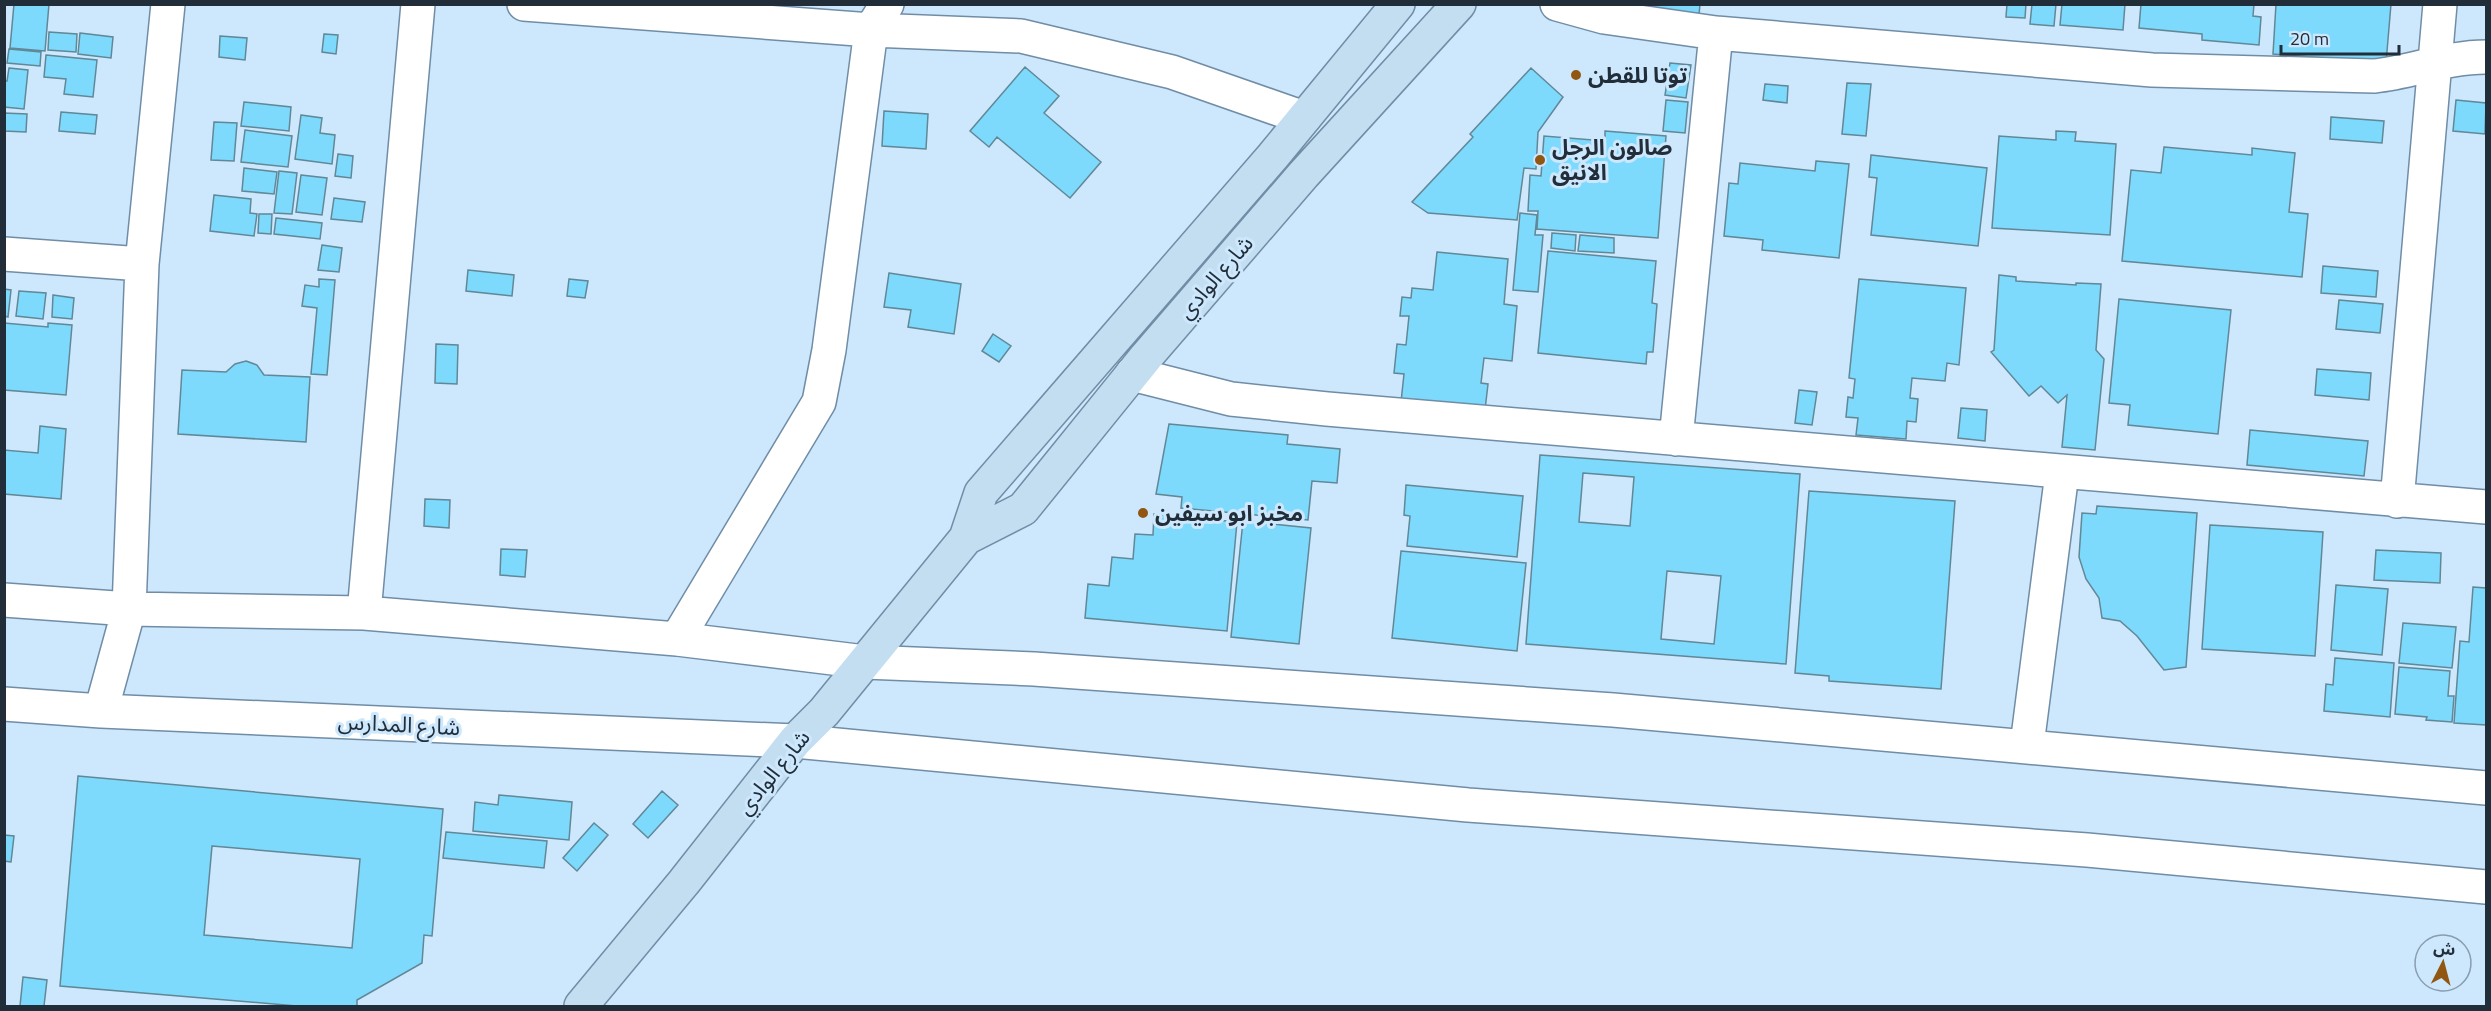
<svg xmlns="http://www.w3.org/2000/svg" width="2491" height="1011" font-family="'Titillium Web','Noto Sans Arabic',sans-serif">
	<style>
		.building { fill: #7ddafd; stroke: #608897; stroke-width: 1.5; fill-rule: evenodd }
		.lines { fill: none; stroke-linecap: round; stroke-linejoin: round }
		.street-casing { stroke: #708da6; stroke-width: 36 }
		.secondary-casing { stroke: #708da6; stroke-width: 36 }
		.street { stroke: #fff; stroke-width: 33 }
		.secondary { stroke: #c3ddf1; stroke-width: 33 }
		.poi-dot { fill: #915712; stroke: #cde7fc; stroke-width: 2 }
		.labels { text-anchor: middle; stroke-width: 6; stroke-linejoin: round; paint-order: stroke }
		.poi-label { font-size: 22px; font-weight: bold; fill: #212d38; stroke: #cde7fc; text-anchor: start }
		.street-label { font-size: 22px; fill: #212d38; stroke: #cde7fc }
	</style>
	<rect width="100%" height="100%" fill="#cde7fc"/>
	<path class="building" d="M14,4h35l-4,47 -35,-3z
		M1617,4h83l-1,11z
		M2007,4h19l-1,14 -19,-1z
		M2032,4h24l-2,22 -24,-2z
		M2062,4h63l-2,26 -63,-5z
		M2141,4h113l-1,12 8,1 -2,28 -57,-5v-6l-63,-6z
		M2276,4h115l-5,59 -113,-9z
		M49,32l28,2 -1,18 -28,-2z
		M80,33l33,4 -2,21 -33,-4z
		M324,34l14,1 -2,19 -14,-2z
		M220,36l27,2 -2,22 -26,-3z
		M9,49l32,3 -1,14 -33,-3z
		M46,55l51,5 -4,37 -29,-3 2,-15 -22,-2z
		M1670,63l21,2 -5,33 -21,-3z
		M1025,67l34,29 -15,17 57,49 -31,36 -73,-61 -8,10 -19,-16z
		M9,68l19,2 -4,39 -20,-2v-26h3z
		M1531,68l32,29 -25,35 -2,37 -12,-1 -7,52 -89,-7 -16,-11 61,-65 -3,-3z
		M1847,83l24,1 -5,52 -24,-2z
		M1765,84l23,2 -1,17 -24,-3z
		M1666,100l22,2 -3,31 -22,-2z
		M2456,100l30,3 -1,31 -32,-3z
		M244,102l47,5 -2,24 -48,-5z
		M884,111l44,3 -2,35 -44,-3z
		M61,112l36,3 -2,19 -36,-3z
		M4,113l23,1 -1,18 -22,-1z
		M301,115l21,3 -2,15 15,2 -3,29 -37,-5z
		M2331,117l53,4 -2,22 -52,-4z
		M214,122l23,1 -3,38 -23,-1z
		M245,130l47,6 -4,31 -47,-5z
		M1605,131l61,5 -8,102 -121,-9 1,-18h-10l2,-36 11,1 3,-40 61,5z
		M2056,131l20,1 -1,9 41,3 -6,91 -118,-7 7,-92 57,4z
		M2164,147l88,8v-7l43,5 -6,59 19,2 -6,63 -180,-16 9,-91 30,3z
		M338,154l15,2 -2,22 -16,-2z
		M1871,155l116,13 -9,78 -107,-11 6,-57 -8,-1z
		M1816,161l33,3 -10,94 -77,-8 1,-10 -39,-4 5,-53 9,1 2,-21 75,8z
		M244,168l33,4 -3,22 -32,-3z
		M279,171l18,2 -5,41 -18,-1z
		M301,175l26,3 -5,37 -26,-3z
		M214,195l37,4 -1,14 7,1 -3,22 -44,-5z
		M334,198l31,4 -3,20 -31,-3z
		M1520,213l17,2 -2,20h8l-5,57 -25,-2z
		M259,214h13l-1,20 -13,-1z
		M276,218l46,5 -2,16 -46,-5z
		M1552,233l24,2 -1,16 -24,-3z
		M1580,235l34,3v15l-36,-2z
		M322,245l20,3 -3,24 -21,-2z
		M1548,251l108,10 -4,42 5,1 -4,48h-6l-1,12 -108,-11z
		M1437,252l71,7 -4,45 13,2 -5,55 -28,-3 -3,25 7,1 -3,26 -84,-8 3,-28 -10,-1 3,-29 9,1 3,-29h-9l2,-19 9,1 1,-10 21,2z
		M2323,266l55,5 -2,26 -55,-4z
		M468,270l46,5 -2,21 -46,-5z
		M889,273l72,11 -7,50 -46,-7 3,-17 -27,-3z
		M1999,275l17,2v4l60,4v-2l25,1 -5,66 8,9 -9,91 -33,-3 5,-52 -9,8 -17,-17 -12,10 -38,-44 3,-2z
		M319,279l16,1 -8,95 -16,-1 6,-66 -15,-2 3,-21 14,2z
		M569,279l19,2 -3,17 -18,-2z
		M1859,279l107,9 -7,77 -12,-2 -2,18 -33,-3 -2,20 8,1 -2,23 -9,-1 -1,18 -50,-4 2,-17 -12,-1 2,-20 5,1 2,-19 -6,-1z
		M4,289l7,1 -3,27 -4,-1z
		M19,291l27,2 -3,26 -27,-3z
		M53,295l21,3 -2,21 -20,-2z
		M2119,299l112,11 -13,124 -90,-9 2,-20 -21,-2z
		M2339,300l44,4 -3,29 -44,-4z
		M4,323l44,4v-4l24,2 -6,70 -62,-5z
		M993,334l18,12 -12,16 -17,-11z
		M436,344l22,1 -1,39 -22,-1z
		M246,361l11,4 7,10 46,2 -4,65 -128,-8 4,-64 44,2 9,-8z
		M2317,369l54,4 -2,27 -54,-5z
		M1799,390l18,2 -5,33 -17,-2z
		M1961,408l26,2 -2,31 -27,-3z
		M1169,424l119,11 -1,9 53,5 -3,34 -25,-2 -4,39 -127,-12 1,-11 -26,-3z
		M40,426l26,3 -5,70 -57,-5v-44l34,3z
		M2250,430l118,11 -4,35 -117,-11z
		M1540,455l260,19 -14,190 -260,-20zM1583,473l51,4 -4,49 -51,-4zM1667,571l54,5 -7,68 -53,-5z
		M1406,485l117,11 -6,61 -110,-11 3,-30 -6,-1z
		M1809,491l146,10 -14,188 -112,-8v-5l-34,-3z
		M425,499l25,1 -1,28 -25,-2z
		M2097,506l100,7 -11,154 -22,3 -27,-34 -17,-15 -18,-3 -3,-20 -13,-19 -7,-22 3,-44 14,1z
		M1154,514l83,8 -10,109 -142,-13 3,-34 21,2 3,-29 21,2 2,-25 18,1z
		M1243,521l68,7 -12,116 -68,-7z
		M2210,525l113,7 -8,124 -113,-7z
		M501,549l26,1 -2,27 -25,-2z
		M2376,550l65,3 -1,30 -66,-3z
		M1401,551l125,12 -9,88 -125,-13z
		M2336,585l52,4 -6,66 -51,-5z
		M2473,587l13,1v137l-32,-2 6,-82 9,1z
		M2403,623l53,4 -4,41 -53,-5z
		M2335,658l59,5 -4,54 -66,-6 2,-27 7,1z
		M2399,667l51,4 -2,25h6l-2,26 -26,-2 1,-3 -32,-3z
		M78,776l365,33 -11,127 -8,-1 -2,28 -65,37v6h-60l-237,-20zM212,846l148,13 -8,89 -148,-13z
		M662,791l16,14 -30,33 -15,-14z
		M499,795l73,7 -3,38 -96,-9 2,-29 23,3z
		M594,823l14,12 -31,36 -14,-13z
		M446,832l101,9 -3,27 -101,-10z
		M4,835l10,1 -3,26 -7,-1z
		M23,977l24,3 -3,26h-24z"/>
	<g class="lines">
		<g class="street-casing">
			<path id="street" d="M524,4l347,26 150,6 151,36 132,46
				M1557,4l47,13 112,16 436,37 222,6c38,-4 73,-19 112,-19
				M4,254l138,10
				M1132,374l99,25 96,10 1159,98
				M1676,439l40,-406
				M2397,501l43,-497
				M4,600l125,9 235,4 313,26 188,23 169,7 579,41 873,78
				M364,613l54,-609
				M677,639l142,-237 10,-52 42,-320 16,-26
				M4,704l97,7 694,30 673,64 619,45 399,37
				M101,711l28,-102 13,-345 26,-260
				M2027,745l35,-272"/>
		</g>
		<g class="secondary-casing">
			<path id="secondary" d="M966,538l57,-29 123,-152 158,-183 155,-170
				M581,1006l103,-124 111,-141 29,-29 142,-174 15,-45 292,-337 125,-152"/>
		</g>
		<use href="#street" class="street"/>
		<use href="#secondary" class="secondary"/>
	</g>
	<g class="poi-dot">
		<circle cx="1576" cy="75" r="6"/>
		<circle cx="1540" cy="160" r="6"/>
		<circle cx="1143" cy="513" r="6"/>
	</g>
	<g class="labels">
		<g class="poi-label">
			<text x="1588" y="83">توتا للقطن</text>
			<text x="1552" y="155">صالون الرجل<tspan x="1552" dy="25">الانيق</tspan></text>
			<text x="1155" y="521">مخبز ابو سيفين</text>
		</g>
		<g class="street-label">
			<text transform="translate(1215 277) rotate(-49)" y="8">شارع الوادي</text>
			<text transform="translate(399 724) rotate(3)" y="8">شارع المدارس</text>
			<text transform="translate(773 772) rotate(-51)" y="8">شارع الوادي</text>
		</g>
	</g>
	<rect width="2491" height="1011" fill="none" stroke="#212d38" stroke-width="12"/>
	<g transform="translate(2443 963) rotate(6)"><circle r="28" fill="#cde7fc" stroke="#889dae" stroke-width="1.5"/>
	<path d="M0-4.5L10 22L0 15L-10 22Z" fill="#915712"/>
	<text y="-9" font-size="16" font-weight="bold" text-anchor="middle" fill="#212d38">ش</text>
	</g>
	<path d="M2281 45v9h118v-9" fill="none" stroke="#212d38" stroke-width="3"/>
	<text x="2290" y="45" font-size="18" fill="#212d38" stroke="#cde7fc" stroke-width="4.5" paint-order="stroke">20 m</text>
</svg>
